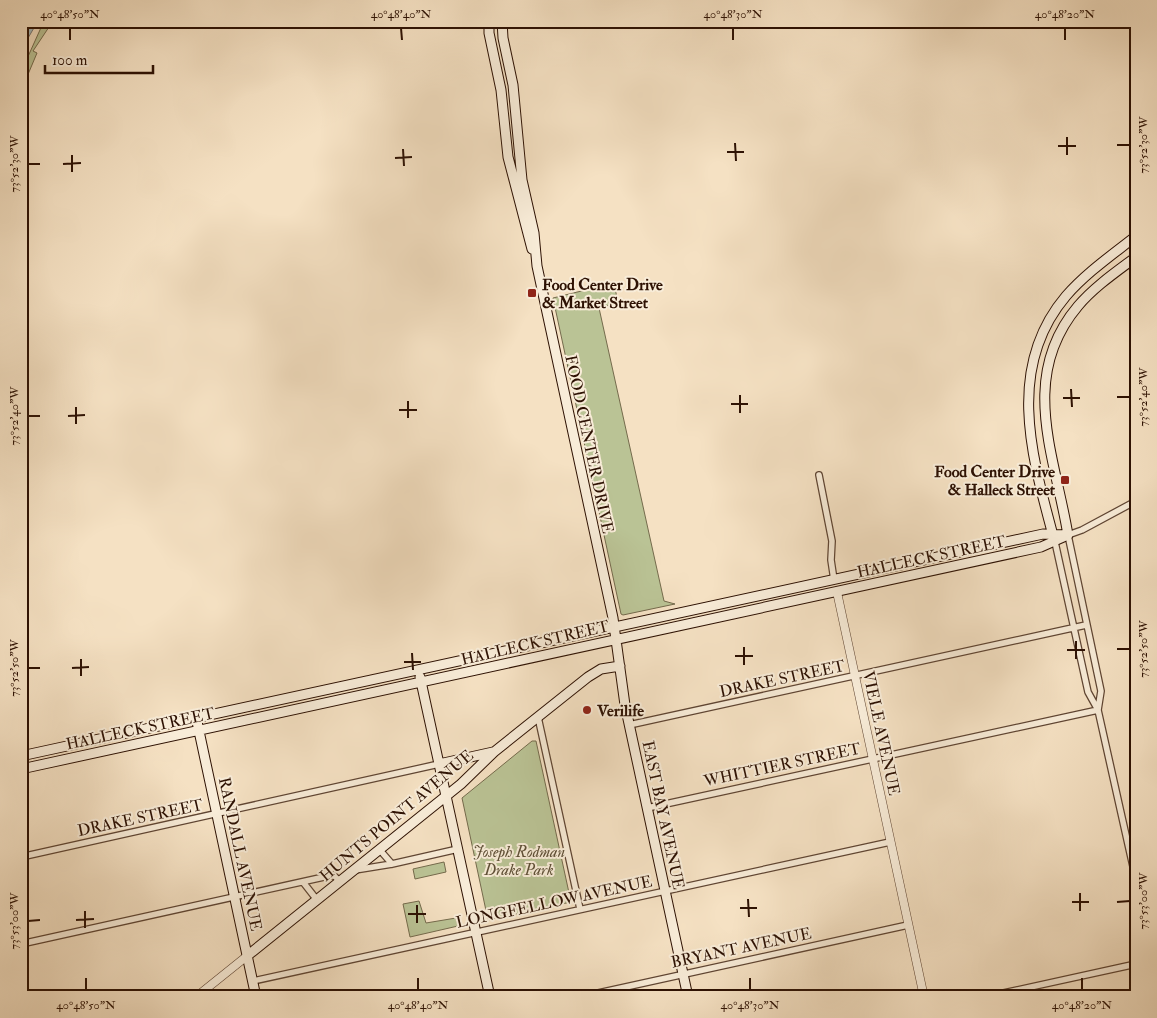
<svg xmlns="http://www.w3.org/2000/svg" width="1157" height="1018" font-family="'IM FELL Double Pica',serif">
	<style>
		.green { fill: #bac395; stroke: #746a4c }
		.water { fill: #a3babf; stroke: #747674 }
		.lines { fill: none; stroke-linecap: round; stroke-linejoin: round }
		.minor-casing { stroke: #5f4533; stroke-width: 8 }
		.tertiary-casing { stroke: #5f4533; stroke-width: 9 }
		.secondary-casing { stroke: #2d1103; stroke-width: 11 }
		.minor { stroke: #f8ecd8; stroke-width: 5.5 }
		.tertiary { stroke: #f8ecd8; stroke-width: 8 }
		.secondary { stroke: #f8ecd8; stroke-width: 9 }
		.ticks { fill: none; stroke: #2d1103; stroke-width: 2 }
		.poi-dot { fill: #8f2418; stroke: #f8ecd8; stroke-width: 2 }
		.labels { text-anchor: middle; stroke-width: 4; stroke-linejoin: round; paint-order: stroke }
		.poi-label { font-size: 16px; font-weight: bold; fill: #2d1103; stroke: #f8ecd8; text-anchor: start }
		.street-label { font-size: 16px; fill: #2d1103; stroke: #f8ecd8 }
		.park-label { font-size: 16px; font-style: italic; fill: #5e4f36; stroke: #f8ecd8 }
		.neatline { fill: none; stroke: #2d1103; stroke-width: 2 }
		.ticks-label { font-size: 12px; text-anchor: middle; fill: #2d1103 }
	</style>
	<rect width="100%" height="100%" fill="#f5e1c3"/>
	<filter id="stains"><feTurbulence type="fractalNoise" baseFrequency=".004" numOctaves="4"/><feColorMatrix values="0 0 0 0 .2 0 0 0 0 .09 0 0 0 0 .02 0 0 0 .5 -.17"/></filter>
	<radialGradient id="worn" r=".72"><stop offset=".6" stop-color="#630" stop-opacity="0"/><stop offset="1" stop-color="#630" stop-opacity=".3"/></radialGradient>
	<path class="green" d="M44,21h9l-20,30 4,2 -16,38v-19z
		M614,283l4,20 -19,5 65,293 11,3 -52,11 -2,-1 -68,-316z
		M532,741h4l35,161 -83,18 -26,-122z
		M444,862l2,10 -31,7 -2,-10z
		M419,901l7,22 30,-5 2,8 -48,11 -7,-33z"/>
	<path class="water" d="M21,21h17l-17,29z"/>
	<g class="lines">
		<g class="minor-casing">
			<path id="minor" d="M770,21l12,3 19,-3
				M819,475l13,66 -1,19 3,20
				M1055,542l33,150 10,18 38,170
				M1098,710l3,-19 -33,-156 14,-5 54,-29
				M538,717l42,192
				M629,725l457,-100
				M647,808l451,-98
				M379,849l13,15
				M21,857l418,-93
				M355,870l37,-6 66,-15
				M303,882l14,18
				M21,944l312,-69 7,6
				M253,981l637,-139
				M174,997h4
				M580,997l328,-72
				M985,997l151,-33"/>
		</g>
		<g class="tertiary-casing">
			<path id="tertiary" d="M837,592l87,405
				M196,997l51,-41"/>
		</g>
		<g class="secondary-casing">
			<path id="secondary" d="M489,21v12l12,57 7,67 24,92
				M502,21l1,17 10,47 9,95 12,53 3,33 76,352 12,87 63,292
				M1068,535c-13,-79 -50,-158 10,-229 16,-19 38,-34 58,-49
				M1054,539c-22,-82 -49,-171 12,-243 20,-23 46,-41 70,-60
				M420,677l70,320
				M196,717l60,280
				M21,756l1022,-222 24,1
				M439,764l54,-12
				M21,769l1020,-222 27,-12
				M247,956l214,-172 33,-32 94,-75 13,-8 19,-3"/>
		</g>
		<use href="#minor" class="minor"/>
		<use href="#tertiary" class="tertiary"/>
		<use href="#secondary" class="secondary"/>
	</g>
	<path class="ticks" d="M70,28v12M401,28l1,12M733,28v12M1065,28v12M1067,137v18M735,143l1,18M1117,145h13M1058,146h18M403,149l1,17M727,152h17M72,155v17M395,158l17,-1M28,164h12M63,164l18,-1M1071,389l1,18M740,395v18M1117,397h13M1063,398h17M408,401v17M731,404h17M76,407v17M399,410h18M28,416h12M68,416l17,-1M1076,641v18M744,647v18M1117,649h13M1067,650h18M412,653l1,17M735,656h18M81,659v17M404,662h17M28,668h12M72,668l17,-1M1080,893v18M748,899l1,18M1072,902h17M1117,902l13,-1M417,905v18M740,908h17M85,911v17M408,914h18M76,920l18,-1M28,921l12,-1M86,978v12M418,978v12M750,978v12M1082,978v12"/>
	<g class="poi-dot">
		<rect x="527" y="288" width="10" height="10" rx="2.5"/>
		<rect x="1060" y="475" width="10" height="10" rx="2.5"/>
		<circle cx="587" cy="710" r="5"/>
	</g>
	<g class="labels">
		<g class="poi-label">
			<text x="542" y="290">Food Center Drive<tspan x="542" dy="18">&amp; Market Street</tspan></text>
			<text x="1055" y="477" text-anchor="end">Food Center Drive<tspan x="1055" dy="18">&amp; Halleck Street</tspan></text>
			<text x="597" y="716">Verilife</text>
		</g>
		<g class="street-label">
			<text transform="translate(590 444) rotate(78)" y="6">FOOD CENTER DRIVE</text>
			<text transform="translate(931 556) rotate(-12)" y="6">HALLECK STREET</text>
			<text transform="translate(535 642) rotate(-13)" y="6">HALLECK STREET</text>
			<text transform="translate(782 678) rotate(-12)" y="6">DRAKE STREET</text>
			<text transform="translate(140 728) rotate(-12)" y="6">HALLECK STREET</text>
			<text transform="translate(882 733) rotate(78)" y="6">VIELE AVENUE</text>
			<text transform="translate(782 764) rotate(-12)" y="6">WHITTIER STREET</text>
			<text transform="translate(396 815) rotate(-40)" y="6">HUNTS POINT AVENUE</text>
			<text transform="translate(664 815) rotate(78)" y="6">EAST BAY AVENUE</text>
			<text transform="translate(140 817) rotate(-12)" y="6">DRAKE STREET</text>
			<text transform="translate(241 854) rotate(78)" y="6">RANDALL AVENUE</text>
			<text transform="translate(554 901) rotate(-12)" y="6">LONGFELLOW AVENUE</text>
			<text transform="translate(741 947) rotate(-12)" y="6">BRYANT AVENUE</text>
		</g>
		<g class="park-label">
			<text x="519" y="857">Joseph Rodman<tspan x="519" dy="18">Drake Park</tspan></text>
		</g>
	</g>
	<rect width="1157" height="1018" fill="none" stroke="#f5e1c3" stroke-width="55"/>
	<path d="M45 65v8h108v-8" fill="none" stroke="#2d1103" stroke-width="2.5"/>
	<text x="52" y="65" font-size="15" fill="#2d1103" stroke="#f8ecd8" stroke-width="4" paint-order="stroke">100 m</text>
	<rect x="28" y="28" width="1102" height="962" class="neatline"/>
	<g class="ticks-label">
		<text x="70" y="18">40°48'50"N</text>
		<text x="401" y="18">40°48'40"N</text>
		<text x="733" y="18">40°48'30"N</text>
		<text x="1065" y="18">40°48'20"N</text>
		<text transform="translate(1143 145) rotate(-90)" y="4">73°52'30"W</text>
		<text transform="translate(14 164) rotate(-90)" y="4">73°52'30"W</text>
		<text transform="translate(1143 397) rotate(-90)" y="4">73°52'40"W</text>
		<text transform="translate(14 416) rotate(-90)" y="4">73°52'40"W</text>
		<text transform="translate(1143 649) rotate(-90)" y="4">73°52'50"W</text>
		<text transform="translate(14 668) rotate(-90)" y="4">73°52'50"W</text>
		<text transform="translate(1143 901) rotate(-90)" y="4">73°53'00"W</text>
		<text transform="translate(14 921) rotate(-90)" y="4">73°53'00"W</text>
		<text x="86" y="1009">40°48'50"N</text>
		<text x="418" y="1009">40°48'40"N</text>
		<text x="750" y="1009">40°48'30"N</text>
		<text x="1082" y="1009">40°48'20"N</text>
	</g>
	<rect width="100%" height="100%" filter="url(#stains)"/>
	<rect width="100%" height="100%" fill="url(#worn)"/>
</svg>
